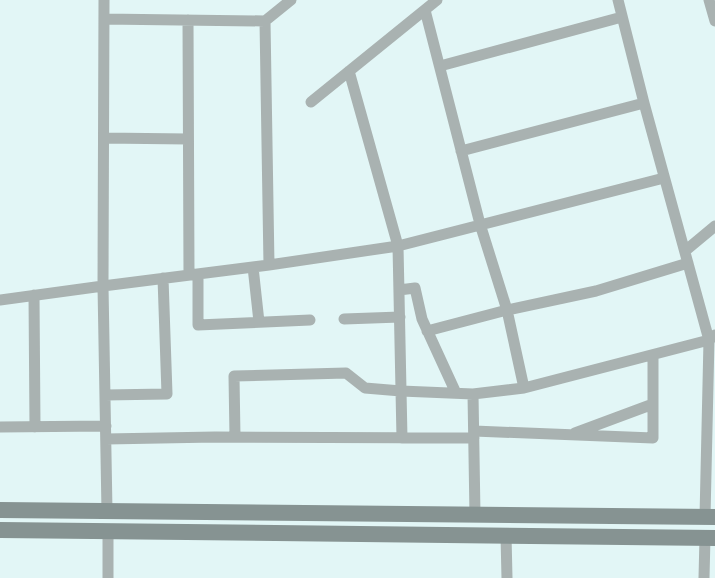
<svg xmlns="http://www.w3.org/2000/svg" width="715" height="578" font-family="Jost,sans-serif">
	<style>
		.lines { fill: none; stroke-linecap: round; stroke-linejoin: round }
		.street { stroke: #a9b2b1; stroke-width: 11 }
		.secondary { stroke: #869392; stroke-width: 16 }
	</style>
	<rect width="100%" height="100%" fill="#e2f6f6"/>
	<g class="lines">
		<path class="street" d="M104,0l-1,286 4,225
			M618,0l26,103 65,237 -4,177
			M709,0l6,21
			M425,10l55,214 27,86 17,78
			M104,19l161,2 26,-21
			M188,20l1,255
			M265,21l4,244
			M440,66l182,-49
			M349,71l49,175 4,192
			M311,102l126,-102
			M104,138l84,1
			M461,151l183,-48
			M685,251l30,-25
			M253,267l6,55
			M198,274v51l112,-5
			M399,290l16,-2 7,31 34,74
			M34,295l1,132
			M0,300l103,-14 166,-21 129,-19 266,-68
			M344,319l56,-2
			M427,331l80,-21 89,-19 92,-28
			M473,394l2,121
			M105,395l62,-1 -4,-116
			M0,427l106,-1
			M474,431l179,7v-82
			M575,433l78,-29
			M235,437l-1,-61 112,-3 19,15 36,3 72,3 51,-6 185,-48 6,-5
			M106,439l109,-2 259,1
			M506,535l1,43
			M108,578v-47
			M704,578l1,-41"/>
		<path class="secondary" d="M0,510l715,7
			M0,530l715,8"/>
	</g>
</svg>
